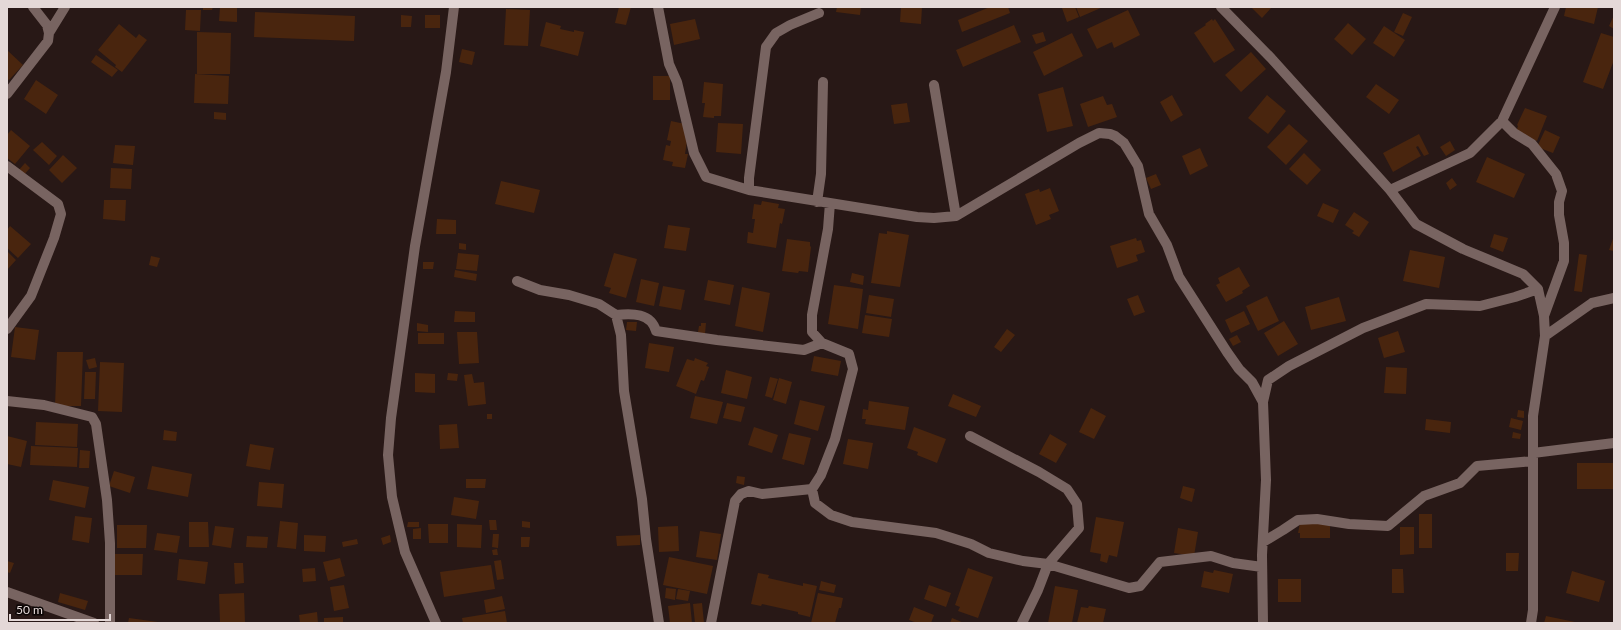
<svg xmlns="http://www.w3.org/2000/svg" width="1621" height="630" font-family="Lato,sans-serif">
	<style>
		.building { fill: #49250e }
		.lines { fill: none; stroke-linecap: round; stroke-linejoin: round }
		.minor { stroke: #786461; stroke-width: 10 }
	</style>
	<rect width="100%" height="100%" fill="#281816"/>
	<path class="building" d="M203,7h10l-1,3h-9z
		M220,7h17v15l-18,-1z
		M619,7h12l-5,18 -11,-2z
		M837,7h24l-1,8 -24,-3z
		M901,7h21l-1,17 -21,-2z
		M990,7h18l2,6 -48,19 -4,-12z
		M1065,7h10l4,10 -12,5 -5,-14z
		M1076,7h27l-23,10z
		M1251,7h21l-10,11z
		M1566,7h32l-4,17 -30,-8z
		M506,9l24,1 -2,36 -24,-1z
		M186,10h15l-1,21 -15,-1z
		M1128,10l12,25 -26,13 -2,-6 -15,7 -10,-20z
		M255,12l100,4 -1,25 -100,-4z
		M1403,13l9,4 -9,19 -9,-4z
		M401,15l11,1 -1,11h-10z
		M425,15h15v13h-15z
		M1614,15v14l-5,-3z
		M695,19l5,20 -26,6 -4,-21z
		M1212,19l1,2 2,-2 20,31 -21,13 -20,-30 12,-8 -1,-1z
		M546,22l15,4 -1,3 14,3v-2l10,2 -6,24 -38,-10z
		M1348,23l18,16 -14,16 -18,-16z
		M119,24l17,14 3,-4 8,6 -25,32 -7,-5 1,-2 -18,-15z
		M1014,25l7,17 -58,25 -7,-17z
		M1384,26l21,14 -11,17 -21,-14z
		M197,32l34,1 -1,41h-33z
		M1043,32l3,9 -10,3 -4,-9z
		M1072,33l11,23 -39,20 -11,-24z
		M1601,33l13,4v23l-11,29 -20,-7z
		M462,49l13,3 -3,13 -13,-3z
		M7,50l16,15 -14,15 -2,-1z
		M1251,52l15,17 -25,23 -16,-17z
		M96,55l22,15 -6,7 -21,-15z
		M195,74l34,2 -1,28 -34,-1z
		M653,76h17v24h-17z
		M36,80l22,15 -12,19 -22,-15z
		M704,82l19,2 -2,32h-7v2l-11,-1 2,-14h-3z
		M1376,84l23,16 -10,14 -23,-17z
		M1063,87l10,39 -26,6 -9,-38z
		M1172,95l11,20 -12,7 -11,-20z
		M1267,95l19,16 -18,23 -20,-16z
		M1103,96l4,9 5,-1 5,13 -29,10 -8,-23z
		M907,103l3,19 -16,2 -3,-19z
		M1525,108l22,8 -10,25 -21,-9 2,-6 -1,-1z
		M214,112l12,1v7l-12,-1z
		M671,121l14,3 -1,9 3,1 -1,7h1l-2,13h3l-3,14 -13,-2 1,-4 -10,-2 3,-15 4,1 1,-5 -4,-1z
		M718,123l25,1 -2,30 -25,-2z
		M1289,124l19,17 -22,24 -19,-18z
		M11,130l19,16 -15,18 -8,-6v-23z
		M1545,130l15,7 -7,16 -16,-6z
		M1419,134l10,20 -5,2 -6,-10 -2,1 5,9 -28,16 -10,-19z
		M1450,141l5,9 -9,6 -6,-9z
		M42,142l15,14 -8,9 -16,-15z
		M115,145l20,1 -2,19 -20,-2z
		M1200,148l8,18 -18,9 -8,-19z
		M1304,153l17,17 -14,15 -18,-16z
		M63,155l14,13 -15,15 -13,-13z
		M1487,157l38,17 -11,24 -38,-16z
		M25,163l5,5 -7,8 -5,-5z
		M111,168l21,1 -1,20 -21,-1z
		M1156,174l5,11 -10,4 -5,-11z
		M1452,178l5,7 -7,5 -4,-7z
		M501,181l39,9 -6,23 -39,-9z
		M1050,188l9,23 -10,4 2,4 -15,6 -11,-31 14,-5 1,3z
		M104,200h22l-1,21 -22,-2z
		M762,201l17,3 -1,4 7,1 -3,15 -2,-1 -4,25 -29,-5 1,-11 5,1 2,-14h-3l2,-15 7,1z
		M1323,203l16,7 -6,13 -16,-7z
		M1354,212l15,10 -10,15 -7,-4 2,-2 -9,-6z
		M437,219l19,1v14h-20z
		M668,225l22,3 -4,23 -22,-3z
		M10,226l21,18 -13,14 -11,-10v-18z
		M887,231l22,4 -9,52 -29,-4 8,-50 8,1z
		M1494,234l14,4 -5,14 -13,-5z
		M1614,236v15l-5,-1z
		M1136,238l1,3 4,-1 4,12 -9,3 2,6 -21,7 -7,-22z
		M787,239l23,3v4l1,1 -3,25 -9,-1 -1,2 -16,-2z
		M459,243l7,1v6l-7,-1z
		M1410,250l35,7 -6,31 -36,-7z
		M7,251l9,9 -9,10z
		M458,253l21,2 -2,16 -21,-2z
		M614,253l23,6 -11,39 -17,-5 2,-5 -7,-2z
		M1579,254l8,1 -5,37 -8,-1z
		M151,256l9,2 -3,9 -8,-2z
		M423,262h11l-1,7h-10z
		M1239,267l11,19 -8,5 1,2 -17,9 -10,-17 4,-2 -2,-5z
		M455,270l22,4 -1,7 -22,-4z
		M852,273l12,3 -1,9 -13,-3z
		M641,279l18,4 -5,23 -18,-4z
		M708,280l26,5 -4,20 -26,-5z
		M834,285l29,4 -5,40 -30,-5z
		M663,286l22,4 -4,20 -22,-4z
		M742,287l28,6 -7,39 -28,-6z
		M869,295l25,4 -3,18 -25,-4z
		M1138,295l7,17 -11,4 -7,-17z
		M1267,296l12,25 -21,10 -12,-25z
		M1339,297l7,24 -35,9 -6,-23z
		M455,311l20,1v10h-21z
		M1244,311l6,13 -19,9 -6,-13z
		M865,315l27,4 -3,18 -27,-4z
		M1284,321l14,23 -20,12 -14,-23z
		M627,322h10l-1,9 -10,-1z
		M417,323l11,2v7l-11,-1z
		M701,323h5l-1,11 -7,-2 1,-6h2z
		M15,327l24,3 -4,30 -24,-3z
		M1007,329l8,6 -14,17 -7,-5z
		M1398,331l7,21 -21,6 -6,-20z
		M457,332h20l2,31 -20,1z
		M418,333h26v11h-26z
		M1237,335l4,7 -8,4 -4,-7z
		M649,343l25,4 -5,25 -24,-4z
		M57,352h26l-2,54h-26z
		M814,356l27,5 -3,15 -27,-5z
		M95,358l2,9 -8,2 -3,-9z
		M695,358l13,5 -2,3 3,1 -5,14 -3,-1 -5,14 -20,-8 11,-27 7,2z
		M100,362l24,1 -2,49 -24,-1z
		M1386,367l21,1 -1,26 -22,-1z
		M726,370l26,7 -5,22 -26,-6z
		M85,372h11l-1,27h-11z
		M415,373l20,1v19l-20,-1z
		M448,373l10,1 -1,7 -10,-1z
		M472,374l2,9 10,-1 2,22 -18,2 -4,-31z
		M770,377l8,2 -6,19 -7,-2z
		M779,378l13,4 -6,22 -13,-4z
		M953,394l28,12 -5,11 -28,-11z
		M695,396l28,6 -6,22 -27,-6z
		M800,400l25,6 -7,25 -24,-7z
		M869,401l40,6 -4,23 -40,-6 1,-5h-4l1,-10 5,1z
		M727,403l18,4 -4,15 -18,-4z
		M1091,408l15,8 -12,23 -15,-7z
		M1518,410l6,1v7l-7,-1z
		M487,414h5v5h-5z
		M1511,418l12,3 -2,9 -12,-3z
		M1426,419l25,3 -1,11 -25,-3z
		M36,422l42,2 -1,23 -42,-2z
		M457,424l2,24 -19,1 -1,-24z
		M754,427l24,8 -6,18 -24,-8z
		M914,427l32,12 -9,24 -20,-8 1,-3 -11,-4z
		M164,430l13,2 -1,9 -13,-1z
		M1513,432l8,2 -1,5 -8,-1z
		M789,433l22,5 -7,27 -22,-6z
		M1050,434l17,10 -11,19 -17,-9z
		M7,436l20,5 -6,26 -14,-3z
		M848,439l25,4 -5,26 -25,-5z
		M250,444l24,4 -4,22 -24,-4z
		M31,446l47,2 -1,19 -47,-2z
		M80,450l10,1 -1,17h-10z
		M1577,463h37v26h-37z
		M152,466l40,8 -4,23 -41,-8z
		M114,471l21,6 -5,16 -21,-7z
		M737,476l8,1 -1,8 -8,-2z
		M466,479h20l-1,9h-19z
		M53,480l36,7 -4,21 -36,-8z
		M259,482l25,2 -2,24 -25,-2z
		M1183,486l12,3 -3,13 -12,-4z
		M454,497l25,4 -3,18 -25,-4z
		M1419,514h13v34h-13z
		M75,516l17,2 -3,25 -17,-3z
		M1096,517l28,5 -7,35 -8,-2 -2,8 -7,-2 1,-7 -11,-2z
		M489,520h7l1,10h-7z
		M280,521l18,2 -2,26 -19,-2z
		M522,521l8,1v6l-8,-1z
		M189,522h19l1,25h-20z
		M408,522h11v5h-12z
		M1300,523h30v15h-30v-5h-2z
		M428,524h20v19h-19z
		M457,524l25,1 -1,23 -24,-1z
		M117,525h30l-1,23h-29z
		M215,526l19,2 -3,20 -19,-3z
		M678,526l1,25 -20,1 -1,-25z
		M1400,527h14v27l-14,1z
		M421,528v11h-8v-10z
		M1178,528l20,4 -4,24 -20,-3z
		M700,531l21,3 -4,26 -21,-3z
		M157,533l23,3 -3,17 -23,-3z
		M493,534h6l-1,14 -6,-1z
		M304,535l22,1 -1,16 -21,-1z
		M390,535l1,7 -8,3 -2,-7z
		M640,535v10l-23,1 -1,-10z
		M247,536l21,1 -1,11 -21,-1z
		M521,537h9l-1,10h-8z
		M357,539l1,5 -15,3 -1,-5z
		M497,549l1,6h-5l-1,-5z
		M1506,553h13l-1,18h-12z
		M111,554h32l-1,21h-31z
		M669,557l44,9 -6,28 -44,-9z
		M340,558l5,18 -17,5 -5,-19z
		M179,559l29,3 -3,22 -28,-4z
		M501,560l3,19 -7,1 -3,-19z
		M7,561l7,2 -4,10 -3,-1z
		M234,563h9l1,20 -9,1z
		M491,565l4,24 -51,8 -4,-25z
		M315,568l1,13 -13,1 -1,-13z
		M968,568l25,9 -15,41 -20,-7 2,-4 -5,-2z
		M1392,569h11l1,24h-12z
		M1214,570l19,4 -4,19 -28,-6 3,-16 9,2z
		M1572,571l33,10 -6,21 -33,-9z
		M758,573l11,2 -1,3 35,8v-3l14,3 -7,31 -12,-3v-2l-36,-8 -1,2 -10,-2z
		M1278,579h23v23h-23z
		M821,581l15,4 -2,8 -15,-3z
		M344,585l5,23 -15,3 -4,-24z
		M929,585l22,8 -5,14 -22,-8z
		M1055,586l23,4 -6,33h-24z
		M666,588l10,1 -1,11 -10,-2z
		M678,589l12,2 -2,10 -12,-2z
		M60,593l28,8 -3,9 -27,-8z
		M244,593l1,30h-25l-1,-29z
		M818,593l25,5 -2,10h-2l-4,15h-24z
		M502,596l3,13 -19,4 -2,-13z
		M690,603l2,20h-22l-2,-17z
		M702,603l2,20h-9l-2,-19z
		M1089,606l17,3 -3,14h-26l4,-16 7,1z
		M914,607l20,8 -3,8h-14l-8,-3z
		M505,611l2,12h-44l-1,-5z
		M317,612l1,11h-18l-1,-8z
		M1546,616l29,6v1h-31z
		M343,617v6h-19v-5z
		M129,618l29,4v1h-30z
		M952,618l12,5h-14z"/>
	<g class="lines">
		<path class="minor" d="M33,7l14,18 2,8
			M658,7l11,57 8,18 17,71 12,24 43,13
			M1221,7l50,51 119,132 26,34 47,25 60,25 15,15 6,27 1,20 -12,80v194l-2,13
			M819,13l-29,12 -14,8 -10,14 -17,131v12l168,27 17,1 22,-2 123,-73 20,-10 11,1 5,2 9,7 14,23 11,48 18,31 12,32 48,75 12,17 13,13 11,20
			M934,85l22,131
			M7,94l41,-53 1,-8 16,-26
			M1502,121l12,12 18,11 24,30 6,17 -3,11v13l5,28v18l-20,55
			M7,166l51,38 3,10 -7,24 -23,58 -24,33
			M1390,190l80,-37 32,-32 53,-114
			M817,202l4,-28 2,-92
			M517,281l23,9 29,5 30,9 17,11 5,20 3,56 18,108 4,40 13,84
			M616,315c16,-2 35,-2 40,16l61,9 87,10 18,-7
			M1545,336l47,-33 22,-5
			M7,401l37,4 48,12 4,7 11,76 3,43v80
			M970,436l69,36 28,17 10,15 2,24 -31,36 -10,26 -16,33
			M1533,453l81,-10
			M812,489l3,14 16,12 21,7 84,11 35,11 18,9 34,8 25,3 81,24 11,-2 20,-24 51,-6 22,7 29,4
			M1263,542l20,-12 15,-10 19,-1 32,5 39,2 36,-30 36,-13 17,-17 56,-5
			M7,592l87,31
			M436,623l-31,-71 -13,-55 -4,-42 3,-37 24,-172 31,-174 8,-65
			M711,623l24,-122 6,-7 8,-3 13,3 50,-5 9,-14 14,-36 18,-70 -4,-15 -27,-11 -10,-11v-17l16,-86 2,-26
			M1263,623l-1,-68 4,-75 -3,-78 5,-22 21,-14 74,-38 63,-24 54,2 35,-9 23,-8"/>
	</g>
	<rect width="1621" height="630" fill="none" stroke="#e4d8d7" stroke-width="16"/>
	<path d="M10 614v6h100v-6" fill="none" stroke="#e4d8d7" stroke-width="2"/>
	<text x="16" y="614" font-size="12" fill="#e4d8d7" stroke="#0c0605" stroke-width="3" paint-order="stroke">50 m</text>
</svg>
